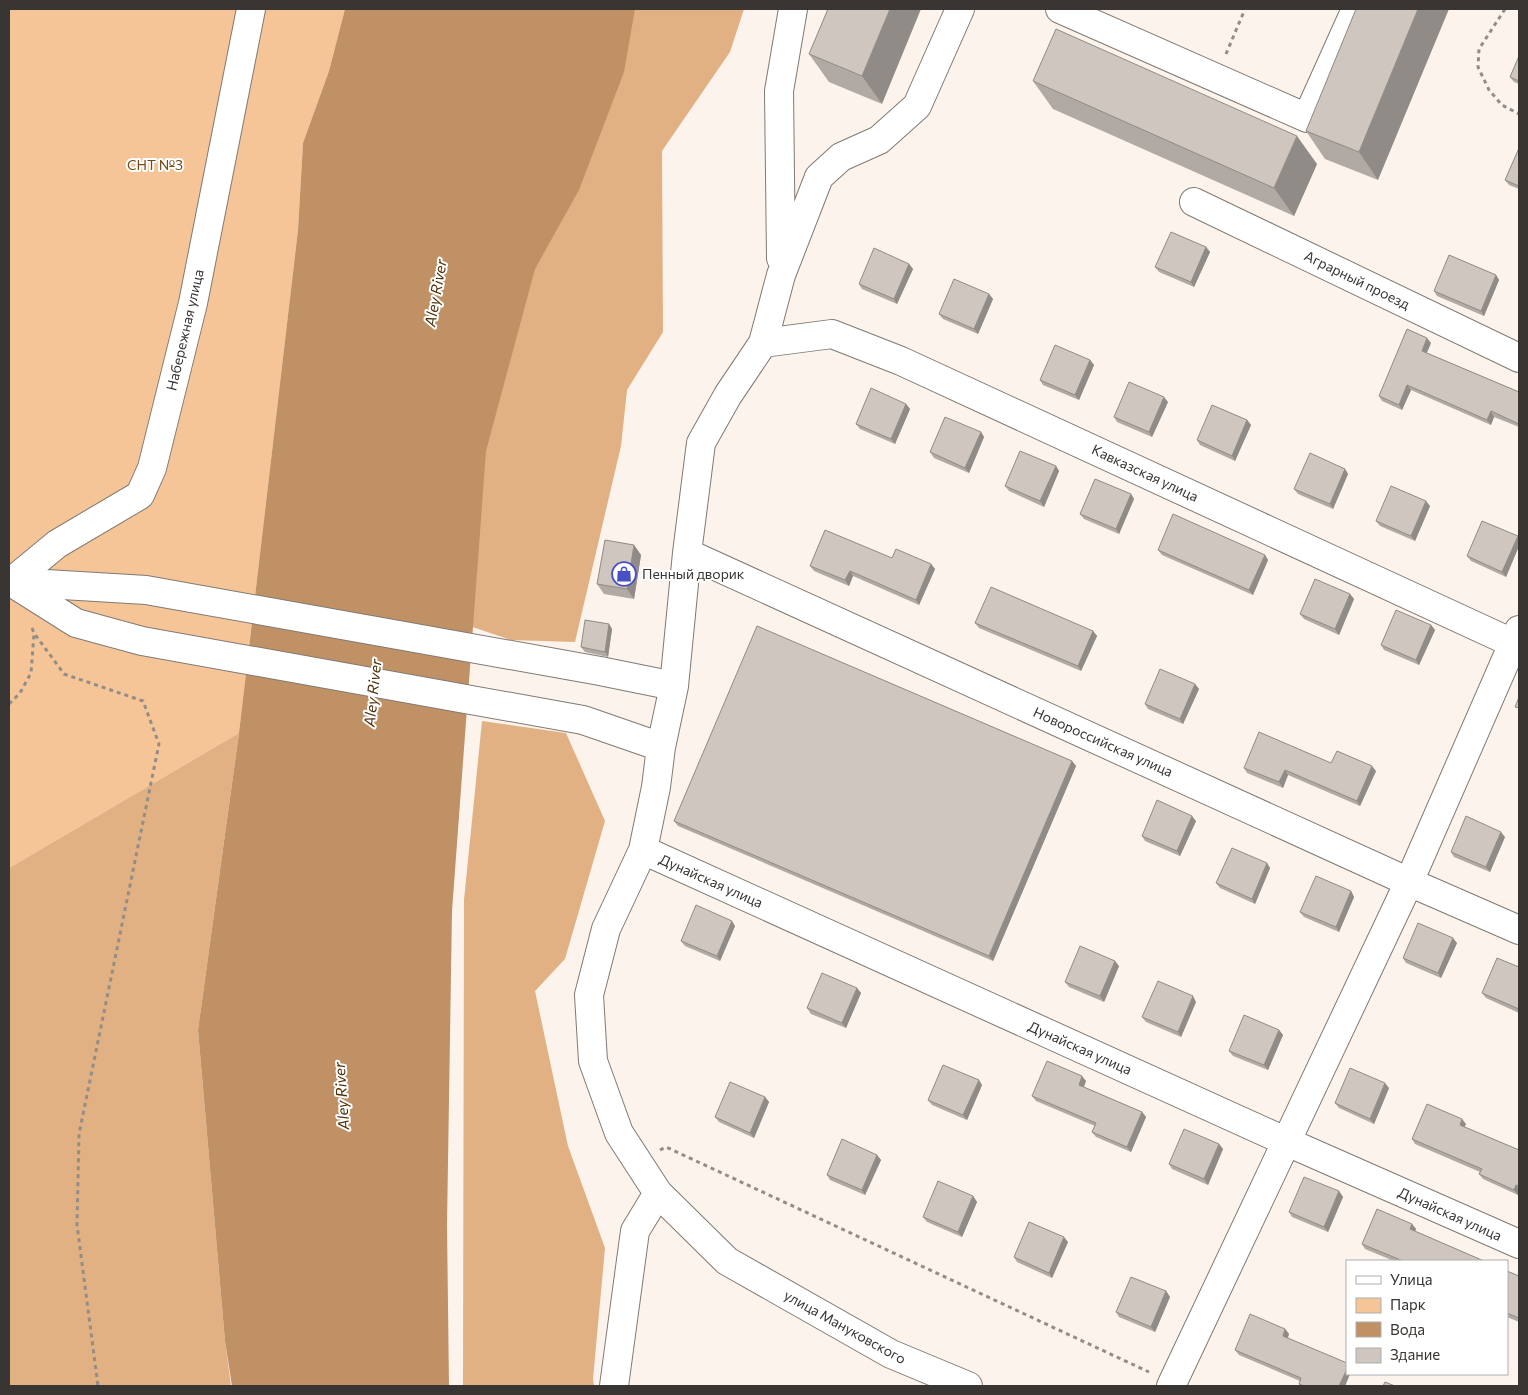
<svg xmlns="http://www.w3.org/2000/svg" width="1528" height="1395" font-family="Commissioner,sans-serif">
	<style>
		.green { fill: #f5c597 }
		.forest { fill: #e1b183 }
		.water { fill: #bf9164 }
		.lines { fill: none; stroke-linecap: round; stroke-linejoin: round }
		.minor-casing { stroke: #817a73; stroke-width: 30 }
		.path { stroke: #928d88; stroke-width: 3; stroke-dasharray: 4 4; stroke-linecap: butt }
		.minor { stroke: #fff; stroke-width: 28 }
		.wall { fill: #b1aaa4 }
		.shaded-wall { fill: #908b86 }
		.building { fill: #cec6bf; stroke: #908b86 }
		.labels { text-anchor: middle; stroke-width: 4; stroke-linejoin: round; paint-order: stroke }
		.park-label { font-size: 14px; fill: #784a15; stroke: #fff }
		.street-label { font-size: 14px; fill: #383532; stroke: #fff }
		.poi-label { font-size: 14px; fill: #383532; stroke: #fff; text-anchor: start }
		.water-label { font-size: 15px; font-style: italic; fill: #4e2f09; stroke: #fff }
	</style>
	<rect width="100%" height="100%" fill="#fbf3ec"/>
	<path class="green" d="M9,9h336l-16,62 -26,72 -5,87 -59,503 -230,135z"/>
	<path class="forest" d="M602,9h142l-14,43 -68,99 1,181 -36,58 -6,56 -46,196 -64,-2 -62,-21 1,-51z
		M482,721l84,12 39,88 -40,138 -30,32 33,155 37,102 -12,131 1,7h-131l1,-486z
		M239,733l-41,297 27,311 6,45h-222v-518z"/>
	<path class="water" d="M345,9h290l-11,63 -45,118 -44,79 -49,182 -34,460 -5,314 2,161h-217l-7,-45 -27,-311 41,-297 59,-503 5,-87 26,-72z"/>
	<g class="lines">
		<g class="minor-casing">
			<path id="minor" d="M960,9l-43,97 -38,34 -38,17 -22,20 -38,98 -18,68 -35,52 -27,48 -14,110 -13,133 -13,61 -5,40 -13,63 -37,79 -17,66 4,66 26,72 39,60 69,68 164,93 77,32
				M1060,9l247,109 49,-109
				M1194,202l325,156
				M781,258l-2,-167 14,-82
				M763,343l69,-9 69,27 618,285
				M687,553l722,329 110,48
				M11,582l65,41 66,18 441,79 78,27
				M11,582l46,-38 83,-49 12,-27 41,-165 58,-294
				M13,582l133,8 454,81 74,15
				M643,850l642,291 234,103
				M614,1386l21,-155 23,-38
				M1171,1386l238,-504 110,-252"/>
		</g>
		<path class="path" d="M1505,9l-26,40 -1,18 11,23 13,15 17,9
			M1226,54l19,-45
			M32,628l2,5 30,41 79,27 16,43 -80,390 -2,91 21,161
			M9,704l11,-11 11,-20 3,-39
			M660,1150l6,-3 483,225"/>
		<use href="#minor" class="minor"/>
	</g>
	<path class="wall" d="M828,9l54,95 -53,-22 -20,-28z
		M1356,9l22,171 -53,-21 -19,-28z
		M1519,56v28l-5,-2 -4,-5z
		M1033,81l284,83 -23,52 -241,-107z
		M1519,148v41l-10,-4 -4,-5z
		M1206,247l4,5 -16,35 -35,-15 -4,-5z
		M909,264l4,5 -16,35 -35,-15 -3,-5z
		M1496,275l3,5 -15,36 -47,-20 -3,-5z
		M989,294l4,5 -15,35 -35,-15 -4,-5z
		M1431,343l-4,10 92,39v35l-25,-10 -3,8 -80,-35 -9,20 -20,-9 -3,-5z
		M1090,360l4,5 -15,35 -36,-15 -3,-5z
		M1168,402l-16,35 -35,-15 -3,-5z
		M906,404l4,5 -15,35 -35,-15 -4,-5z
		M1247,420l4,5 -16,36 -35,-16 -3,-5z
		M981,432l3,5 -15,36 -35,-15 -4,-6z
		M1056,466l3,5 -15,36 -35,-16 -4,-5z
		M1345,469l3,5 -15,35 -35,-15 -4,-5z
		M1131,494l3,5 -15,35 -35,-15 -4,-5z
		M1430,506l-15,35 -35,-15 -4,-5z
		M1518,536l1,2v8l-13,31 -35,-16 -4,-5z
		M634,545l7,10 -7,44 -30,-5 -7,-10z
		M1158,550l107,5 3,5 -15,35 -91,-40z
		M892,558l39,6 4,5 -16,36 -66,-29 -4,10 -35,-15 -4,-5z
		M1350,594l4,5 -15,36 -35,-16 -4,-5z
		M975,623l118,8 4,5 -16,35 -102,-43z
		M609,624l3,5 -4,28 -23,-5 -4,-5z
		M1431,625l4,5 -16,35 -35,-15 -3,-5z
		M1195,684l4,5 -16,35 -35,-15 -3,-5z
		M1072,761l4,5 -83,195 -315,-135 -4,-5z
		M1331,763l45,8 -16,35 -72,-31 -5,13 -36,-15 -3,-5z
		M1196,821l-16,35 -35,-15 -3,-5z
		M1505,837l-15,35 -36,-15 -3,-5z
		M1267,863l3,5 -15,36 -35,-16 -4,-5z
		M1351,891l3,6 -15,35 -35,-15 -4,-5z
		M735,926l-15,35 -35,-15 -4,-5z
		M1457,943l-16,35 -35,-15 -3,-5z
		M1119,966l-15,36 -35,-15 -4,-5z
		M1519,967v46l-33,-15 -4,-5z
		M857,988l4,5 -15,35 -35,-14 -4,-6z
		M1196,1002l-15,35 -35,-15 -4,-5z
		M1279,1030l4,5 -15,35 -35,-14 -4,-5z
		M1086,1081l-2,6 58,25 4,5 -15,35 -35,-15 -4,-5 3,-6 -59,-25 -4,-5z
		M982,1085l-15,35 -35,-15 -4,-5z
		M1389,1088l-15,36 -35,-16 -4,-5z
		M765,1097l4,5 -15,36 -35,-16 -4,-5z
		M1466,1124l-2,3 55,23v41l-1,4 -35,-16 -4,-5 1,-2 -65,-28 -3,-5z
		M1219,1144l4,5 -15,36 -36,-16 -3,-5z
		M877,1155l4,5 -16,35 -35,-15 -3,-5z
		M1339,1191l4,6 -15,35 -36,-15 -3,-5z
		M973,1196l4,6 -15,35 -35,-15 -4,-5z
		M1412,1224l4,5 -1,2 69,30h-90l-29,-12 -3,-5z
		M1068,1242l-16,36 -35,-16 -3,-5z
		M1507,1271l12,5v46l-12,-5z
		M1166,1291l4,6 -15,35 -36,-15 -3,-5z
		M1285,1329l4,5 -1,4 62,36 -5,12h-45l-1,-2 1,-3 -61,-26 -4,-5z"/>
	<path class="shaded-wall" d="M890,9h31l-39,95 -20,-28z
		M1418,9h31l-71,171 -19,-28z
		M1297,136l20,28 -23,52 -20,-28z
		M1206,247l4,5 -16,35 -3,-5z
		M909,264l4,5 -16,35 -3,-5z
		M1496,275l3,5 -15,36 -3,-5z
		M989,294l4,5 -15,35 -4,-5z
		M1427,338l4,5 -6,13 -3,-5z
		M1090,360l4,5 -15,35 -4,-5z
		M1407,385l4,5 -9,20 -3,-5z
		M1164,397l4,5 -16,35 -3,-5z
		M906,404l4,5 -15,35 -4,-5z
		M1491,411l3,6 -3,8 -4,-5z
		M1247,420l4,5 -16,36 -3,-5z
		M981,432l3,5 -15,36 -4,-5z
		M1056,466l3,5 -15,36 -4,-6z
		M1345,469l3,5 -15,35 -3,-5z
		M1131,494l3,5 -15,35 -3,-5z
		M1426,501l4,5 -15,35 -4,-5z
		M1518,536l1,2v8l-13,31 -4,-5z
		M634,545l7,10 -7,44 -7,-10z
		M1265,555l3,5 -15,35 -4,-5z
		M931,564l4,5 -16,36 -3,-5z
		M850,571l3,5 -4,10 -4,-6z
		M1350,594l4,5 -15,36 -4,-6z
		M609,624l3,5 -4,28 -3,-5z
		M1431,625l4,5 -16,35 -3,-5z
		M1093,631l4,5 -16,35 -3,-5z
		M1195,684l4,5 -16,35 -3,-5z
		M1072,761l4,5 -83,195 -4,-5z
		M1372,766l4,5 -16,35 -3,-5z
		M1285,770l3,5 -5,13 -4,-6z
		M1192,816l4,5 -16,35 -3,-5z
		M1501,832l4,5 -15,35 -4,-5z
		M1267,863l3,5 -15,36 -3,-5z
		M1351,891l3,6 -15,35 -3,-5z
		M732,921l3,5 -15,35 -3,-5z
		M1453,938l4,5 -16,35 -3,-5z
		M1115,961l4,5 -15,36 -4,-6z
		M857,988l4,5 -15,35 -4,-5z
		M1193,996l3,6 -15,35 -3,-5z
		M1279,1030l4,5 -15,35 -4,-5z
		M1082,1076l4,5 -4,9 -3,-5z
		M979,1080l3,5 -15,35 -4,-5z
		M1385,1083l4,5 -15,36 -4,-5z
		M765,1097l4,5 -15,36 -4,-5z
		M1142,1112l4,5 -15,35 -4,-5z
		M1462,1119l4,5 -3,6 -3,-5z
		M1219,1144l4,5 -15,36 -4,-6z
		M877,1155l4,5 -16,35 -3,-5z
		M1516,1185l3,4v2l-1,4 -4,-5z
		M1339,1191l4,6 -15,35 -4,-5z
		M973,1196l4,6 -15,35 -4,-5z
		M1412,1224l4,5 -2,5 -4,-5z
		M1064,1237l4,5 -16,36 -3,-5z
		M1166,1291l4,6 -15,35 -4,-5z
		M1285,1329l4,5 -3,7 -3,-5z
		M1347,1369v5h3l-5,12h-6z"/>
	<path class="building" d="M828,9h62l-28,67 -53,-22z
		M1356,9h62l-59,143 -53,-21z
		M1056,29l241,107 -23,52 -241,-107z
		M1519,56v25l-9,-4z
		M1519,148v38l-14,-6z
		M1171,232l35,15 -15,35 -36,-15z
		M874,248l35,16 -15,35 -35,-15z
		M1449,255l47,20 -15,36 -47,-20z
		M954,279l35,15 -15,35 -35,-15z
		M1407,329l20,9 -5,13 97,41v32l-28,-13 -4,9 -80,-35 -8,20 -20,-9z
		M1055,345l35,15 -15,35 -35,-15z
		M1129,382l35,15 -15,35 -35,-15z
		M871,388l35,16 -15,35 -35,-15z
		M1212,405l35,15 -15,36 -35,-16z
		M945,417l36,15 -16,36 -35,-16z
		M1020,451l36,15 -16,35 -35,-15z
		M1310,453l35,16 -15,35 -36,-15z
		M1095,479l36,15 -15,35 -36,-15z
		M1391,486l35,15 -15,35 -35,-15z
		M1173,514l92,41 -16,35 -91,-40z
		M1482,521l36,15 -16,36 -35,-16z
		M825,530l67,28 4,-9 35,15 -15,36 -66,-29 -5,9 -35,-14z
		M605,540l29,5 -7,44 -30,-5z
		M1315,579l35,15 -15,35 -35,-15z
		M991,587l102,44 -15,35 -103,-43z
		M1396,610l35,15 -15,35 -35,-15z
		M585,620l24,4 -4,28 -24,-5z
		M757,626l315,135 -83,195 -315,-135z
		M1160,669l35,15 -15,35 -35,-15z
		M1519,697v11l-4,-1z
		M1259,732l72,31 6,-12 35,15 -15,35 -72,-31 -6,12 -35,-14z
		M1157,800l35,16 -15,35 -35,-15z
		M1466,816l35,16 -15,35 -35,-15z
		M1232,848l35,15 -15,36 -36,-16z
		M1316,876l35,15 -15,36 -36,-15z
		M696,905l36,16 -15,35 -36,-15z
		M1418,923l35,15 -15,35 -35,-15z
		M1080,946l35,15 -15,35 -35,-14z
		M1497,958l22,9v42l-37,-16z
		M822,973l35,15 -15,35 -35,-15z
		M1158,981l35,15 -15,36 -36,-15z
		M1244,1015l35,15 -15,35 -35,-14z
		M1047,1061l35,15 -3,9 63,27 -15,35 -35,-15 4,-9 -64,-27z
		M943,1065l36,15 -16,35 -35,-15z
		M1350,1068l35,15 -15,36 -35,-16z
		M730,1082l35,15 -15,36 -35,-16z
		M1427,1104l35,15 -2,6 59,25v36l-3,-1 -2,5 -35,-16 3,-5 -70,-30z
		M1184,1129l35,15 -15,35 -35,-15z
		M842,1139l35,16 -15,35 -35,-15z
		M1304,1177l35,14 -15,36 -35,-15z
		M938,1181l35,15 -15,36 -35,-15z
		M1377,1209l35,15 -2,5 74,32h-81l-41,-17z
		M1029,1222l35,15 -15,36 -35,-16z
		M1507,1271l12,5v42l-12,-5z
		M1131,1277l35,14 -15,36 -35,-15z
		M1250,1314l35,15 -2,7 64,27v6l-8,17h-35l-5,-2 2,-6 -66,-28z
		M1385,1382l10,4h-12z"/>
	<defs>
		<g id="shop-ring" transform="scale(1.25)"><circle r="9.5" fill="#fff" stroke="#494fc5" stroke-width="1.5"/><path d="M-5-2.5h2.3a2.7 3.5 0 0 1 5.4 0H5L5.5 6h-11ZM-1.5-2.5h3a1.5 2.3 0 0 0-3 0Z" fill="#494fc5"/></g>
	</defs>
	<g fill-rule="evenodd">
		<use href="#shop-ring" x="624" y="574"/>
	</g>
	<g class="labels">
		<g class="park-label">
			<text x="155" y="170">СНТ №3</text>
		</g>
		<g class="street-label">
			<text transform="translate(1357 280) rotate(26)" y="5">Аграрный проезд</text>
			<text transform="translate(185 330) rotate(-77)" y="5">Набережная улица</text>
			<text transform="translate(1145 473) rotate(25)" y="5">Кавказская улица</text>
			<text transform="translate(1103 742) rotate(24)" y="5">Новороссийская улица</text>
			<text transform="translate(711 881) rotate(24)" y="5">Дунайская улица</text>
			<text transform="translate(1080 1048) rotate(24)" y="5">Дунайская улица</text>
			<text transform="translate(1450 1214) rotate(24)" y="5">Дунайская улица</text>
			<text transform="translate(845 1327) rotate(29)" y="5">улица Мануковского</text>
		</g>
		<g class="poi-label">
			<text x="642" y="579">Пенный дворик</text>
		</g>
		<g class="water-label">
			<text transform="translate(436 293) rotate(-80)" y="5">Aley River</text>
			<text transform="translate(373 693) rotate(-84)" y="5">Aley River</text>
			<text transform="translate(342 1096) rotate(-94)" y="5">Aley River</text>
		</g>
	</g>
	<rect width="1528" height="1395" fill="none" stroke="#383532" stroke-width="20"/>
	<rect x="1346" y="1260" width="162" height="115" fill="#ffffff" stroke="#afaead"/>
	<rect x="1356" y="1276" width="25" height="8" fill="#ffffff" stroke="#afaead"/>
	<text x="1390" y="1285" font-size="15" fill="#383532">Улица</text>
	<rect x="1356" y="1298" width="25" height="15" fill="#f5c597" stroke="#afaead"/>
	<text x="1390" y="1310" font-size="15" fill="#383532">Парк</text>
	<rect x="1356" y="1322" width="25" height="15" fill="#bf9164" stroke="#afaead"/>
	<text x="1390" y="1335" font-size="15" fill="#383532">Вода</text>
	<rect x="1356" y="1348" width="25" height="15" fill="#cec6bf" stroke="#afaead"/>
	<text x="1390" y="1360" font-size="15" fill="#383532">Здание</text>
</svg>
